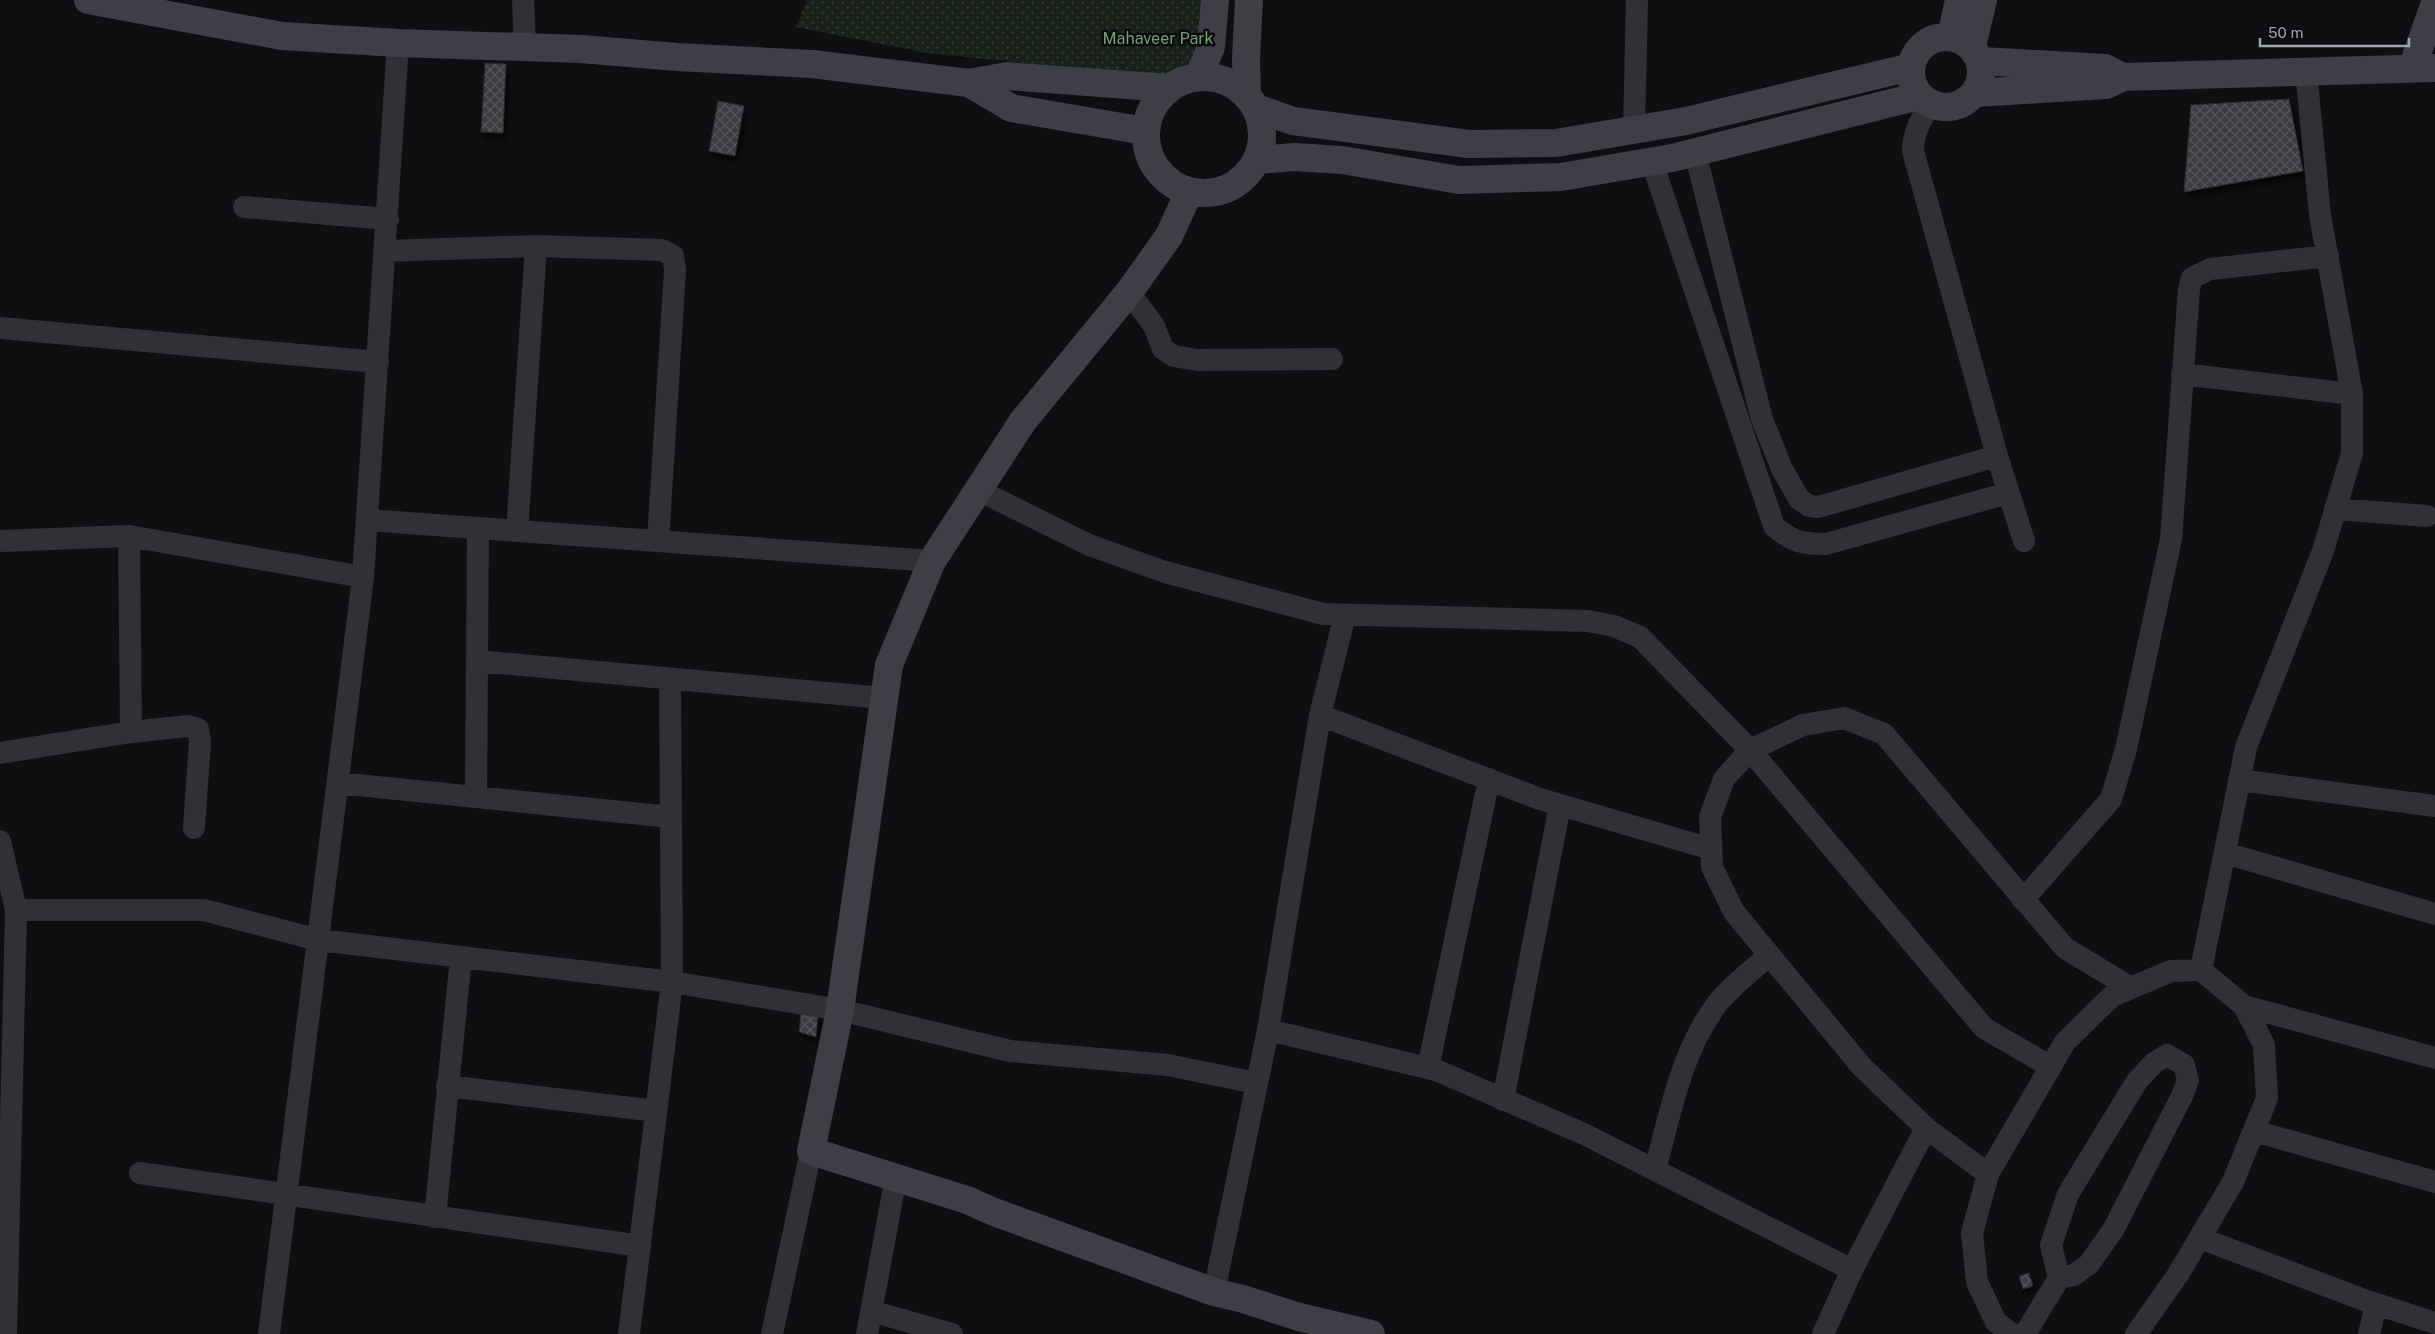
<svg xmlns="http://www.w3.org/2000/svg" width="2435" height="1334" font-family="'Public Sans',sans-serif">
	<style>
		.grass { fill: url(#grass-dots) }
		.building { fill: url(#building-cross-hatch); stroke: #29292d; filter: url(#shadow) }
		.lines { fill: none; stroke-linecap: round; stroke-linejoin: round }
		.street { stroke: #303136; stroke-width: 22 }
		.secondary { stroke: #3e3f46; stroke-width: 28 }
		.labels { text-anchor: middle; stroke-width: 5; stroke-linejoin: round; paint-order: stroke }
		.park-label { font-size: 16px; fill: #74a078; stroke: #0a0a0c }
	</style>
	<defs>
		<pattern id="grass-dots" width="8" height="8" patternUnits="userSpaceOnUse" patternTransform="scale(1.25)"><rect width="8" height="8" fill="#19211b"/><path d="M2 2h.1M6 6h.1" fill="none" stroke="#373e3a" stroke-width="1.8" stroke-linecap="round"/></pattern>
		<pattern id="building-cross-hatch" width="8" height="8" patternUnits="userSpaceOnUse" patternTransform="scale(1.25)"><rect width="8" height="8" fill="#3b3c41"/><path d="M0 0l8 8M0 8l8-8" fill="none" stroke="#54555a"/></pattern>
		<filter id="shadow"><feDropShadow dx="3" dy="5.5" stdDeviation="2.5" flood-color="#0009"/></filter>
	</defs>
	<rect width="100%" height="100%" fill="#0f0f11"/>
	<path class="grass" d="M807,0h395l-2,61 -30,17 -243,-25 -131,-26z"/>
	<path class="building" d="M485,63l21,1 -3,69 -22,-1z
		M2289,99l14,72 -119,21 7,-87z
		M718,101l26,5 -9,50 -26,-5z
		M801,1012l17,3 -2,22 -17,-5z
		M2029,1273l4,13 -10,3 -4,-13z"/>
	<g class="lines">
		<path class="street" d="M523,0l2,49
			M1931,103c-10,16 -18,30 -18,48l84,305 27,85
			M1634,130l3,-130
			M1695,152l67,267 20,50 17,30 10,7 9,1 179,-51
			M1652,162l122,364c18,16 28,18 52,18l182,-51
			M244,207l144,12
			M386,251l150,-5 126,4 11,6 2,14 -17,271
			M1129,292l25,34 9,23 11,7 23,4 135,-1
			M0,328l378,34
			M2182,374l170,20
			M978,490l111,55 76,27 158,42 265,7 26,5 26,11 110,113 234,278 67,39
			M2335,509l92,7
			M367,520l565,41
			M517,531l19,-285
			M129,536l2,196
			M0,541l129,-5 234,41
			M477,661l406,37
			M1320,715l220,84 171,50
			M0,753l131,-21 57,-6 10,3 2,12 -6,87
			M2239,780l196,26
			M338,783l333,34
			M476,797l2,-269
			M0,841l16,69 -10,424
			M2225,853l210,61
			M2023,900l88,-101 15,-50 45,-210 18,-250 3,-11 18,-9 118,-13
			M16,910h188l115,30 353,42 168,28 170,41 158,14 88,18
			M2201,970l45,-223 77,-196 29,-98v-59l-32,-179 -14,-144
			M2244,1006l191,52
			M1268,1030l168,40 148,64 268,136
			M1428,1068l61,-289
			M447,1086l209,25
			M1503,1100l57,-295
			M2254,1131l181,51
			M1655,1170c15,-55 25,-114 59,-162 13,-19 38,-37 55,-53
			M140,1173l500,73
			M1988,1174l-62,-46 -64,-61 -128,-155 -22,-45 -2,-50 14,-38 26,-29 53,-25 41,-7 40,16 181,214 66,40
			M435,1217l26,-260
			M2200,1238l164,62 71,23
			M1214,1292l54,-262 52,-315 25,-100
			M871,1311l81,23
			M269,1334l94,-757 35,-534
			M629,1334l43,-352 -2,-303
			M772,1334l39,-183
			M867,1334l29,-157
			M1823,1334l29,-64 74,-142
			M2012,1334l-16,-12 -19,-40 -5,-49 16,-59 77,-132 47,-46 59,-25 30,-1 43,36 20,39 3,53 -34,84 -56,94 -41,58
			M2025,1334l34,-56 -8,-33 17,-51 69,-113 17,-18 13,-8 17,10 4,15 -6,16 -69,134 -24,34 -15,11 -15,3
			M2369,1334l7,-30"/>
		<path class="secondary" d="M88,0l194,36 116,7 183,6 96,8 135,7 157,19 38,-7 161,12
			M1911 72a35 35 0 1 1 70 0a35 35 0 1 1-70 0Z
			M1951,37l8,-37
			M1972,46l11,-46
			M1981,61l124,7 12,6
			M2412,68l23,-65
			M1199,76l12,-29 4,-47
			M1146 135a58 58 0 1 1 116 0a58 58 0 1 1-116 0Z
			M969,83l42,25 134,23
			M1975,93l131,-8 17,-8 312,-9
			M1247,95l-1,-37 3,-58
			M1256,108l37,13 176,23 87,-1 130,-22 225,-54
			M1257,160l37,-3 48,3 117,20 102,-3 111,-19 247,-62
			M1189,192l-20,44 -40,56 -106,129 -91,140 -43,104 -49,345 -29,141 156,49 27,12 220,80 29,7 56,18 72,17"/>
	</g>
	<g class="labels">
		<g class="park-label">
			<text x="1158" y="44">Mahaveer Park</text>
		</g>
	</g>
	<path d="M2260 38v8h149v-8" fill="none" stroke="#9fa4b3" stroke-width="2.5"/>
	<text x="2268" y="38" font-size="15" fill="#9fa4b3" stroke="#0a0a0c" stroke-width="4" paint-order="stroke">50 m</text>
</svg>
